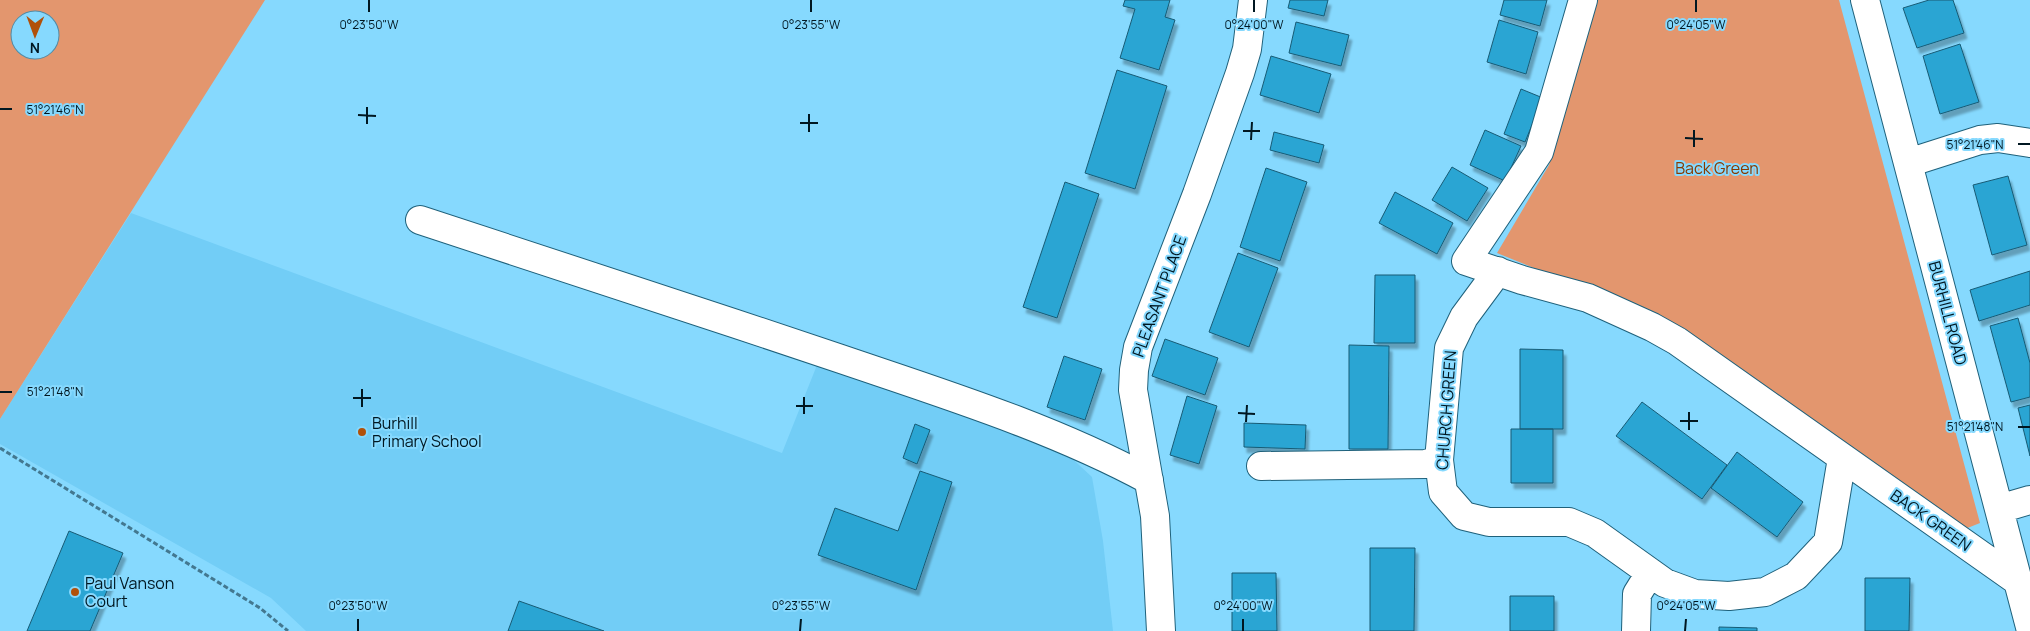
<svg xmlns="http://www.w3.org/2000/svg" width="2030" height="631" font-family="Manrope,sans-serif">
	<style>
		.built { fill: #72cdf6 }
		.green { fill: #e3966e; fill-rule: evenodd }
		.building { fill: #2aa5d3; stroke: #185b75; filter: url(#shadow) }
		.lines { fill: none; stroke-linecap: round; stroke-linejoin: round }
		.minor-casing { stroke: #1f617b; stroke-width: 30 }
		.path { stroke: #437890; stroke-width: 3; stroke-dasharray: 5 2.5; stroke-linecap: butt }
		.minor { stroke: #fff; stroke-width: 28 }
		.ticks { fill: none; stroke: #001721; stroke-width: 2 }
		.poi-dot { fill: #b1510a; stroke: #86d9fe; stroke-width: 2 }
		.labels { text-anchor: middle; stroke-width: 4; stroke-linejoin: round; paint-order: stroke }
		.park-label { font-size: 16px; fill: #873a00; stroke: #86d9fe }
		.street-label { font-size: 16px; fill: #001721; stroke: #86d9fe }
		.poi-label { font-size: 16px; fill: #001721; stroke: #86d9fe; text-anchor: start }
		.ticks-label { font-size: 12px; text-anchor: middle; fill: #001721; stroke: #86d9fe; stroke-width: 4; stroke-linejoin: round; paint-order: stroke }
	</style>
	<defs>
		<filter id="shadow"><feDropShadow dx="3" dy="5.5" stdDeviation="1" flood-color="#0004"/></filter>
	</defs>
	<rect width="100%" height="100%" fill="#86d9fe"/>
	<path class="built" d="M131,213l651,240 35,-88 248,87 27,25 11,64 10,90h-807l-35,-33 -271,-154v-25z"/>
	<path class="green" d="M0,0h265l-265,419zM20,20h30v30h-30z
		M1598,0h241l141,523 -20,8 -292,-209 -171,-69 52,-88z"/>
	<path class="building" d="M1125,0h45l-5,17 10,3 -16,50 -39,-12 15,-49 -12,-3z
		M1290,0h38l-4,16 -36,-8z
		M1504,0h43l-7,26 -40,-11z
		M1929,0h24l11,33 -47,15 -14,-40z
		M1499,20l39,12 -12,42 -39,-12z
		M1296,22l53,13 -8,31 -52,-13z
		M1960,44l19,58 -39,12 -17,-58z
		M1271,56l60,18 -12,39 -59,-18z
		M1117,70l50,16 -32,103 -50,-16z
		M1521,89l22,9 -18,44 -21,-8z
		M1485,130l36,16 -16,35 -35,-16z
		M1274,132l50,13 -5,18 -49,-13z
		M1452,167l36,21 -21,33 -35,-21z
		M1266,168l41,14 -27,79 -40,-14z
		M2008,176l19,69 -35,10 -19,-70z
		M1065,182l34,12 -42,124 -34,-11z
		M1395,192l58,31 -16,31 -58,-31z
		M1238,253l40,15 -29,79 -40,-15z
		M2030,271v34l-51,16 -9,-31z
		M1375,275h40v68h-41z
		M2018,318l12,45v34l-19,5 -21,-76z
		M1165,339l53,19 -13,37 -53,-19z
		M1349,345l40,1 -1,103h-39z
		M1520,349l43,1v79h-43z
		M1064,356l38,13 -17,51 -38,-13z
		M1187,396l30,10 -18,58 -29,-9z
		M1642,402l85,63 -25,34 -86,-63z
		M2030,405v51l-12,-48z
		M1244,423l62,2 -1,24 -61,-2z
		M915,424l15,6 -13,34 -14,-6z
		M1511,429h42v54h-42z
		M1737,452l66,50 -26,35 -66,-49z
		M920,471l32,11 -36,108 -98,-35 17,-47 63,23z
		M69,531l54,22 -33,78h-63z
		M1370,548h45l-1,83h-44z
		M1232,573h44l1,58h-45z
		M1865,578h45l-1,53h-44z
		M1510,596h44v35h-44z
		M519,601l85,30h-96z
		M1719,627l38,1v3h-38z"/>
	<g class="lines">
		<g class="minor-casing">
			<path id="minor" d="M1583,0l-44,152 -73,109 56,19 66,18 64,29 25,14 342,241
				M1865,0l165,627
				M1908,163l72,-23 18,-2 32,5
				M420,220c141,46 281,92 421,139 103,35 212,69 308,121
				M1498,271l-34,46 -15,31 -10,112 4,32 21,24 25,6h80l26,11 70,50 30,11 34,2 36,-4 31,-16 32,-34 14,-84
				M1261,466l165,-2 13,-4
				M1999,509l31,-9
				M1161,631l-6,-115 -22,-126 1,-20 4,-23 59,-153 43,-121 7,-24 6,-49
				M1636,631l1,-37 13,-21"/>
		</g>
		<path class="path" d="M0,448l260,160 28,23"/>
		<use href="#minor" class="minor"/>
	</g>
	<path class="ticks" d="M369,12v-12M811,12v-12M1254,12v-12M1696,12v-12M0,109h12M358,115l18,1M800,123h18M367,124v-17M1243,131h17M809,132v-18M1685,138l18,1M1251,140l1,-18M2018,144h12M1694,147v-17M0,392h12M353,398h18M796,406h17M362,407v-18M1238,413l17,1M804,414v-17M1680,421h18M1246,422l1,-17M2018,427h12M1689,430v-18M358,631v-12M800,631l1,-12M1243,631v-12M1685,631l1,-12"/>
	<g class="poi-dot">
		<circle cx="362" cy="432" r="5"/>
		<circle cx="75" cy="592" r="5"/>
	</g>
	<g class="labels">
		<g class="park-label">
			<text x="1717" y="174">Back Green</text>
		</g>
		<g class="street-label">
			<text transform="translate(1159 296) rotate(-70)" y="6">PLEASANT PLACE</text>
			<text transform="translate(1948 313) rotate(75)" y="6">BURHILL ROAD</text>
			<text transform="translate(1446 410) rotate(-86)" y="6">CHURCH GREEN</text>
			<text transform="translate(1931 520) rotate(35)" y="6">BACK GREEN</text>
		</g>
		<g class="poi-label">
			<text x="372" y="429">Burhill<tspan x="372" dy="18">Primary School</tspan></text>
			<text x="85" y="589">Paul Vanson<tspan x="85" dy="18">Court</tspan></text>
		</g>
	</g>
	<g class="ticks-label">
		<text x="369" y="29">0°23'50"W</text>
		<text x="811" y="29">0°23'55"W</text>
		<text x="1254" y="29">0°24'00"W</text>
		<text x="1696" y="29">0°24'05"W</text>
		<text x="55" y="114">51°21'46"N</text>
		<text x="1975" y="149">51°21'46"N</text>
		<text x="55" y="396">51°21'48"N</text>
		<text x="1975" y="431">51°21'48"N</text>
		<text x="358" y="610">0°23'50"W</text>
		<text x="801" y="610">0°23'55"W</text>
		<text x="1243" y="610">0°24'00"W</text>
		<text x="1686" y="610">0°24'05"W</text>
	</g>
	<g transform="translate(35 35) rotate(181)"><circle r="24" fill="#86d9fe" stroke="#508ba6"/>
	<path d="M0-4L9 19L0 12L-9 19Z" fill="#b1510a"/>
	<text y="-8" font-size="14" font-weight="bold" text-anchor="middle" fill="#001721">N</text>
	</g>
</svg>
